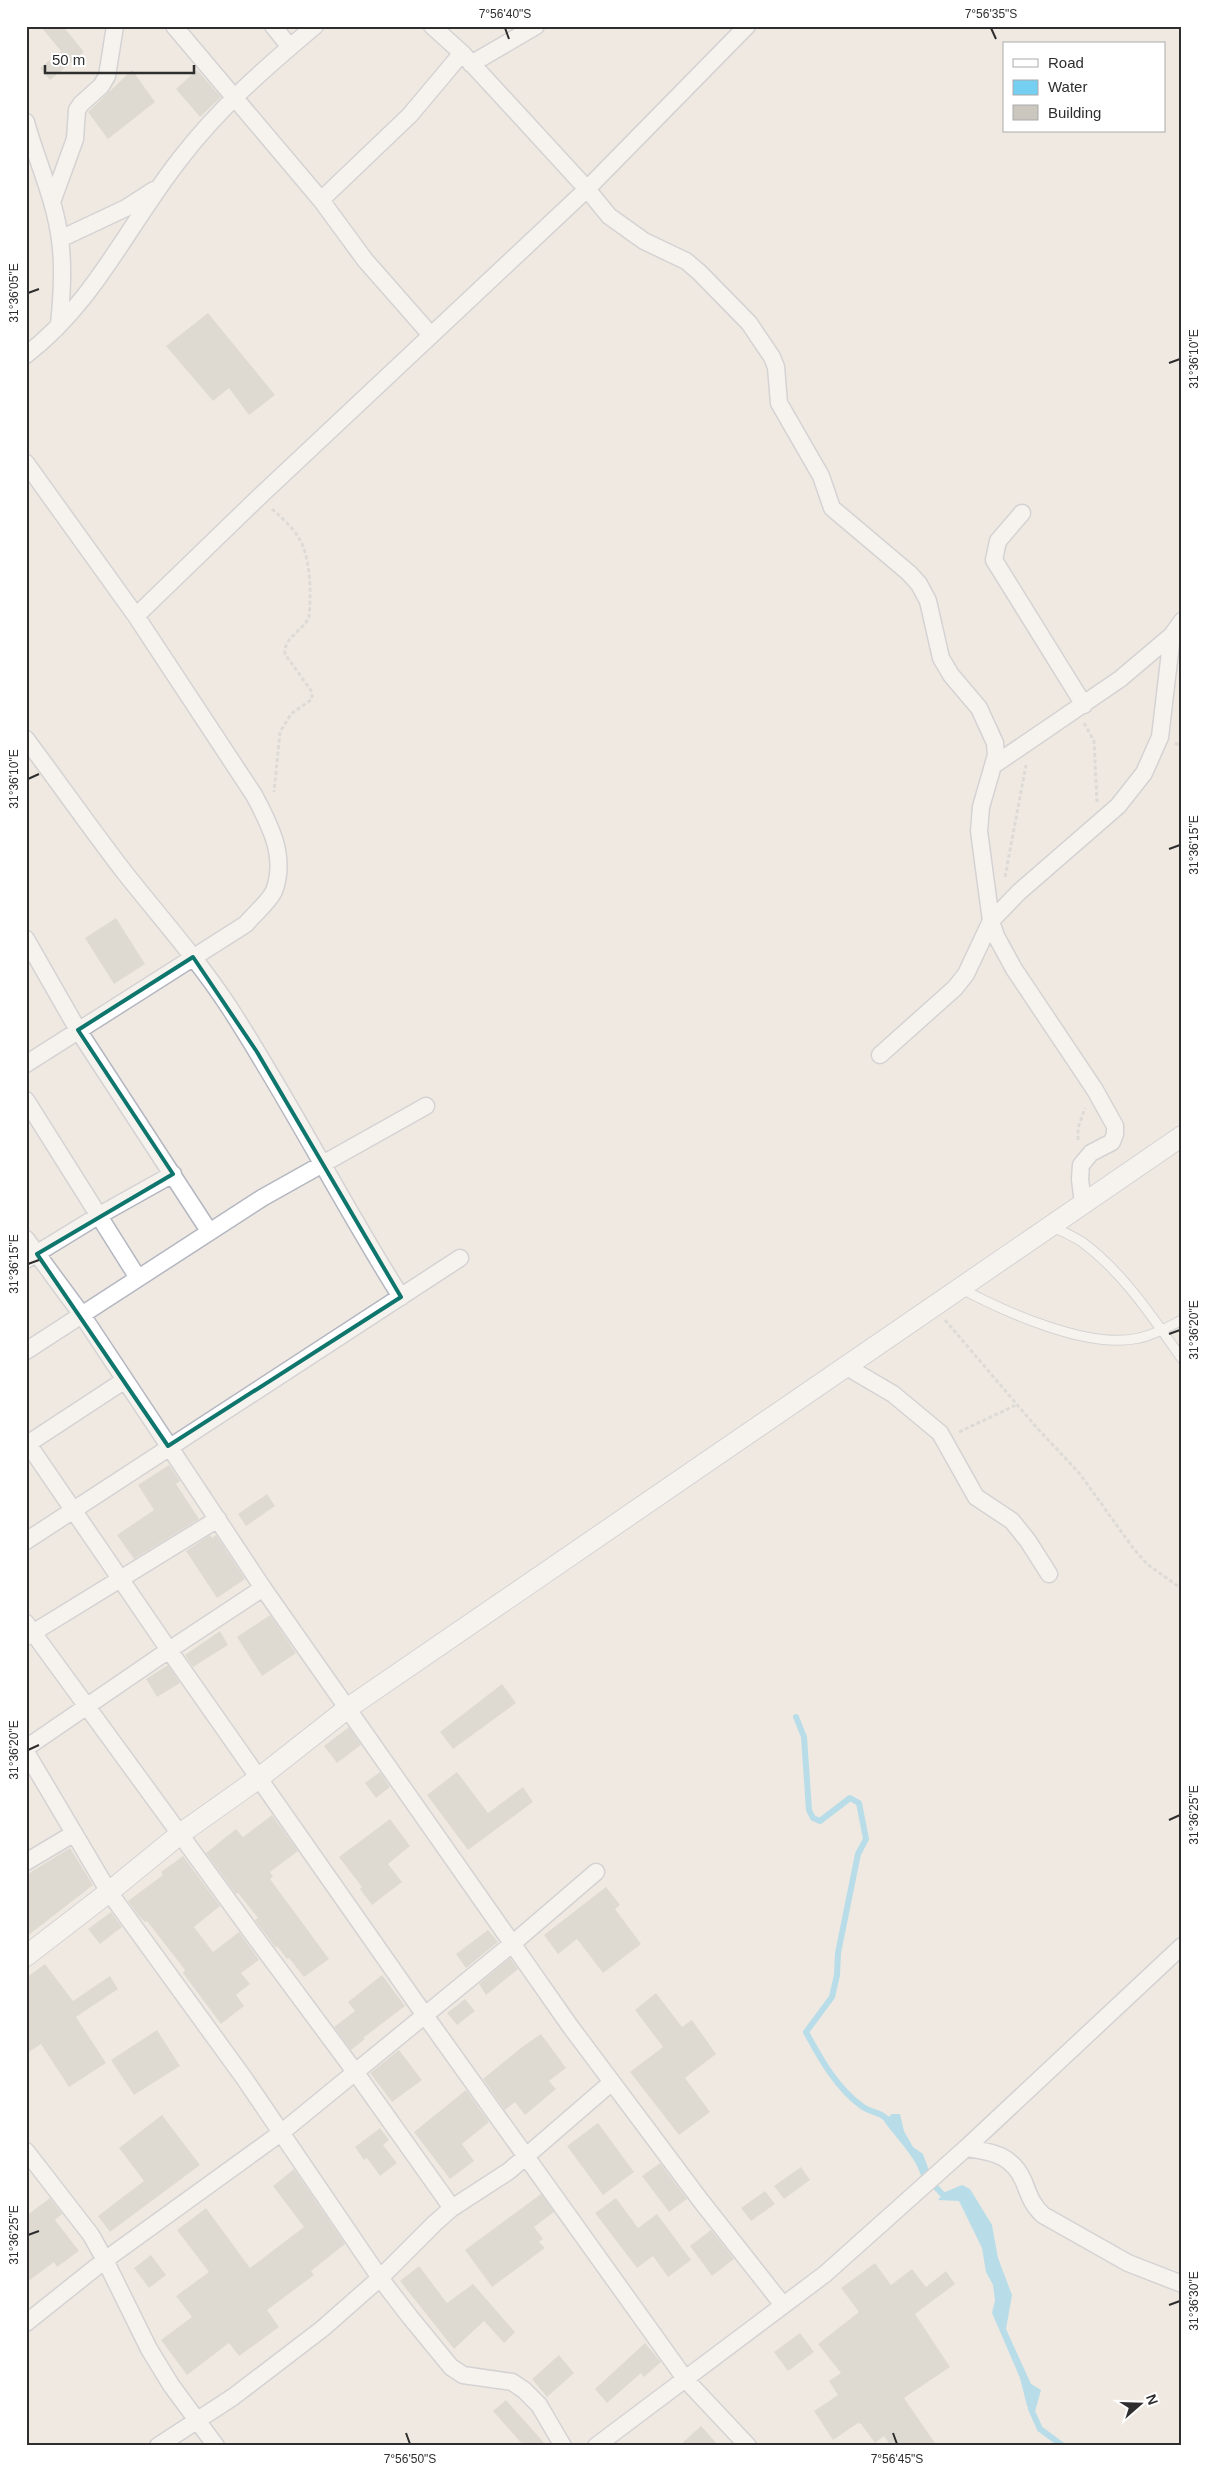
<svg xmlns="http://www.w3.org/2000/svg" width="1208" height="2472" font-family="Arial,sans-serif">
	<style>
		.water { fill: #75cff0 }
		.lines { fill: none; stroke-linecap: round; stroke-linejoin: round }
		.stream { stroke: #75cff0; stroke-width: 6 }
		.building { fill: #cbc7bf }
		.service-casing { stroke: #b4b7c1; stroke-width: 11 }
		.minor-casing { stroke: #b4b7c1; stroke-width: 19 }
		.tertiary-casing { stroke: #b4b7c1; stroke-width: 22 }
		.path { stroke: #c9c9c9; stroke-width: 3; stroke-dasharray: 4 2.5; stroke-linecap: butt }
		.service { stroke: #fff; stroke-width: 9 }
		.minor { stroke: #fff; stroke-width: 16 }
		.tertiary { stroke: #fff; stroke-width: 20 }
		.marked { fill: none; stroke: #0f766e; stroke-width: 4; stroke-linejoin: round }
		.ticks { fill: none; stroke: #2e2e2e; stroke-width: 2 }
		.neatline { fill: none; stroke: #2e2e2e; stroke-width: 2 }
		.ticks-label { font-size: 12px; text-anchor: middle; fill: #2e2e2e }
	</style>
	<rect width="100%" height="100%" fill="#efe9e1"/>
	<path class="water" d="M892,2114h8l4,17 9,16 10,7 5,14 9,11 -14,5c-3,-24 -26,-44 -39,-63z
		M962,2185l8,4 22,36 6,33 14,37 -6,34 25,55 10,6 -7,25 -7,-9 -7,-28 -28,-65 3,-13 -2,-15 -7,-13 -4,-24 -23,-47 -21,-1 7,-8z"/>
	<g class="lines">
		<path class="stream" d="M796,1717l8,20 5,73 4,8 7,3 30,-23 9,5 7,36 -8,15 -20,99 -1,22 -5,22 -26,35c14,26 31,57 57,75 10,7 17,3 29,17
			M931,2182l13,14 6,-1
			M1031,2409l9,20 23,17"/>
	</g>
	<path class="building" d="M40,26h23l21,26 -34,28 -10,-12 21,-17z
		M132,70l23,32 -47,37 -20,-27z
		M197,70l24,27 -21,20 -24,-28z
		M208,313l67,82 -26,20 -20,-27 -16,13 -47,-55z
		M116,918l29,46 -31,20 -29,-46z
		M169,1465l11,16 -4,3 23,35 -65,40 -17,-24 37,-25 -16,-25z
		M267,1494l8,12 -29,20 -8,-12z
		M210,1535l2,3 4,-3 29,44 -28,19 -31,-47z
		M270,1615l26,38 -34,23 -25,-39z
		M220,1631l8,14 -35,22 -8,-12z
		M168,1665l12,18 -23,14 -11,-18z
		M502,1684l14,19 -63,46 -13,-17z
		M349,1727l12,18 -24,18 -13,-17z
		M380,1772l10,15 -14,11 -11,-15z
		M457,1772l31,41 35,-26 10,15 -65,48 -41,-55z
		M272,1815l26,36 -28,21 3,5 -3,2 59,80 -25,18 -15,-19 -2,1 -10,-13 -1,2 -21,-28 3,-2 -20,-25 -2,1 -30,-41 30,-24 7,8z
		M390,1819l20,27 -22,18 14,18 -30,23 -12,-16 2,-2 -23,-30z
		M70,1848l23,37 -67,52v-62z
		M183,1856l37,50 -26,21 19,25 26,-20 20,28 -18,13 9,11 -14,11 8,11 -23,18 -38,-51 2,-3 -38,-49 -2,1 -7,-7 -10,-14 35,-26 -2,-3z
		M606,1887l14,18 -5,4 26,35 -38,29 -26,-34 -19,15 -14,-19z
		M111,1912l11,15 -22,17 -12,-15z
		M488,1930l10,12 -32,26 -10,-14z
		M510,1958l8,11 -32,26 -7,-11z
		M45,1964l28,37 37,-25 8,13 -42,28 30,46 -37,24 -28,-43 -15,10v-76z
		M382,1975l23,31 -42,32 2,1 -14,11 -17,-23 21,-16 -7,-9z
		M656,1993l26,34 10,-7 24,34 -31,24 25,34 -31,23 -49,-63 33,-25 -28,-37z
		M465,1999l10,12 -18,14 -10,-12z
		M157,2030l23,36 -46,29 -23,-35z
		M541,2034l25,34 -17,13 7,8 -31,26 -10,-13 -10,8 -22,-31 39,-32z
		M399,2050l23,30 -30,22 -22,-29z
		M466,2090l23,32 -27,22 12,17 -24,18 -36,-47z
		M162,2115l38,50 -90,67 -12,-16 46,-35 -25,-33z
		M598,2123l36,49 -31,23 -36,-49z
		M380,2128l9,12 -6,5 14,18 -17,13 -13,-18 -3,2 -9,-13z
		M660,2163l27,36 -18,13 -27,-36z
		M801,2167l9,13 -26,19 -10,-13z
		M294,2169l51,75 -34,27 3,4 -47,35 12,17 -40,29 -10,-13 -42,32 -26,-35 31,-23 -16,-21 33,-24 -32,-42 29,-22 44,60 54,-41 -31,-41z
		M765,2191l10,13 -24,17 -10,-13z
		M541,2194l13,18 -20,15 9,12 -4,3 6,6 -53,39 -27,-37z
		M50,2198l12,16 -7,6 24,31 -22,16 -3,-5 -28,21v-67z
		M616,2198l22,30 19,-14 34,46 -23,17 -15,-21 -16,12 -42,-55z
		M711,2230l23,29 -22,17 -22,-30z
		M151,2255l15,20 -17,13 -15,-20z
		M875,2263l16,22 21,-16 14,18 20,-16 9,13 -40,30 35,53 -46,31 33,48h-46l-7,-10 -9,7 -14,-19 -3,-1 -25,17 -19,-29 24,-16 -9,-14 12,-8 -23,-29 41,-32 -18,-24z
		M419,2266l28,37 26,-19 42,48 -11,11 -20,-22 -30,28 -54,-68z
		M800,2333l14,19 -26,19 -14,-19z
		M645,2343l16,19 -17,15 -3,-4 -34,30 -12,-14z
		M559,2355l15,18 -27,24 -15,-18z
		M506,2400l41,46h-23l-31,-35z
		M701,2426l18,20h-40z"/>
	<g class="lines">
		<g class="service-casing">
			<path id="service" d="M1052,1226c9,5 21,10 30,16 41,30 71,76 100,117
				M960,1288c45,24 129,62 179,50 15,-3 29,-11 43,-18"/>
		</g>
		<g class="minor-casing">
			<path id="minor" d="M174,26l147,174 44,60 65,74
				M273,26l17,21
				M432,26l30,27 125,136 22,27 35,25 42,20 13,11 50,51 23,34 4,10 3,36 42,73 11,32 77,65 10,11 9,17 13,57 10,17 28,33 16,35 1,12 -15,52 -2,24 12,90 5,15 18,33 81,121 20,36v8l-3,8 -21,11 -10,12 -1,14 3,25
				M471,64l65,-38
				M26,122c11,40 29,77 34,118 4,28 2,56 -1,84
				M321,200l89,-85 52,-62
				M52,202l23,-63 2,-29 4,-6 20,-18 6,-10 8,-50
				M60,239l66,-31 28,-18
				M26,355c69,-53 102,-130 154,-196 39,-51 86,-92 135,-133
				M26,463l110,153 118,179c16,30 33,62 20,96 -5,11 -20,23 -28,33l-220,140
				M1022,513l-24,28 -4,19 90,145
				M136,616l123,-119 328,-308 160,-163
				M26,739c33,44 65,90 99,134 35,44 73,87 104,134 61,94 112,195 172,290
				M994,765l126,-86 52,-44
				M26,939l52,91 131,201
				M880,1055l75,-67 11,-14 25,-53 28,-29 99,-86 26,-33 16,-36 12,-102 10,-14
				M26,1100l112,178
				M26,1239l56,76 181,273 307,438 131,175 82,104
				M26,1260l72,-44 75,-42
				M26,1351l236,-153 164,-92
				M847,1367l46,27 47,39 36,64 36,24 16,20 21,33
				M26,1441l143,209 255,364 262,366 62,66
				M26,1445l99,-65
				M26,1541l434,-283
				M26,1623l232,318 98,132 96,135
				M26,1637l192,-118
				M26,1748l143,-98 94,-62
				M26,1752l83,140 135,186 136,200 30,39 41,50 12,8 49,7 12,8 15,15 24,41
				M26,1862l47,-28
				M966,2148c26,4 46,6 58,34 5,13 8,23 19,33l85,48 54,21
				M26,2151l65,84 14,25 44,89 22,36 45,61
				M26,2323l79,-63 177,-128 230,-188 84,-72
				M158,2446l75,-49 89,-68 58,-51 55,-55 17,-15 57,-37 103,-89
				M596,2446l229,-172 141,-126 216,-202"/>
		</g>
		<g class="tertiary-casing">
			<path id="tertiary" d="M26,1956l83,-64 71,-58 79,-56 89,-70 834,-572"/>
		</g>
		<path class="path" d="M272,509c11,10 24,21 30,35 9,21 9,51 7,73 -6,14 -26,21 -24,37l27,38v7l-21,15 -11,18 -6,60
			M1084,723l10,18 3,61
			M1175,743l7,3
			M1005,877l21,-112
			M1078,1140v-12l7,-20
			M945,1320l92,108 43,46 53,74 14,16 35,25
			M959,1432l57,-27"/>
		<use href="#service" class="service"/>
		<use href="#minor" class="minor"/>
		<use href="#tertiary" class="tertiary"/>
	</g>
	<path d="M0 0H1208V2472H0ZM193,957l64,95 144,245 -233,149 -131,-192 136,-80 -95,-144z" fill="#efe9e1" fill-opacity=".55" fill-rule="evenodd"/>
	<path class="marked" d="M193,957l64,95 144,245 -233,149 -131,-192 136,-80 -95,-144z"/>
	<path class="ticks" d="M505,28l4,11M991,28l5,11M28,293l11,-4M1169,363l11,-4M28,779l11,-5M1169,849l11,-4M28,1264l11,-4M1169,1334l11,-4M28,1750l11,-5M1169,1820l11,-5M28,2235l11,-4M1169,2305l11,-4M406,2433l4,11M893,2433l4,11"/>
	<rect width="1208" height="2472" fill="none" stroke="#ffffff" stroke-width="55"/>
	<rect x="1003" y="42" width="162" height="90" fill="#ffffff" stroke="#ababab"/>
	<rect x="1013" y="59" width="25" height="8" fill="#ffffff" stroke="#ababab"/>
	<text x="1048" y="68" font-size="15" fill="#2e2e2e">Road</text>
	<rect x="1013" y="80" width="25" height="15" fill="#75cff0" stroke="#ababab"/>
	<text x="1048" y="92" font-size="15" fill="#2e2e2e">Water</text>
	<rect x="1013" y="105" width="25" height="15" fill="#cbc7bf" stroke="#ababab"/>
	<text x="1048" y="118" font-size="15" fill="#2e2e2e">Building</text>
	<g transform="translate(1140 2404) rotate(70)" stroke="#ffffff" stroke-width="4" paint-order="stroke">
	<path d="M0-4L9 19L0 12L-9 19Z" fill="#2e2e2e"/>
	<text y="-8" font-size="14" font-weight="bold" text-anchor="middle" fill="#2e2e2e">N</text>
	</g>
	<path d="M45 65v8h149v-8" fill="none" stroke="#2e2e2e" stroke-width="2.5"/>
	<text x="52" y="65" font-size="15" fill="#2e2e2e" stroke="#ffffff" stroke-width="4" paint-order="stroke">50 m</text>
	<rect x="28" y="28" width="1152" height="2416" class="neatline"/>
	<g class="ticks-label">
		<text x="505" y="18">7°56'40"S</text>
		<text x="991" y="18">7°56'35"S</text>
		<text transform="translate(14 293) rotate(-90)" y="4">31°36'05"E</text>
		<text transform="translate(1194 359) rotate(-90)" y="4">31°36'10"E</text>
		<text transform="translate(14 779) rotate(-90)" y="4">31°36'10"E</text>
		<text transform="translate(1194 845) rotate(-90)" y="4">31°36'15"E</text>
		<text transform="translate(14 1264) rotate(-90)" y="4">31°36'15"E</text>
		<text transform="translate(1194 1330) rotate(-90)" y="4">31°36'20"E</text>
		<text transform="translate(14 1750) rotate(-90)" y="4">31°36'20"E</text>
		<text transform="translate(1194 1815) rotate(-90)" y="4">31°36'25"E</text>
		<text transform="translate(14 2235) rotate(-90)" y="4">31°36'25"E</text>
		<text transform="translate(1194 2301) rotate(-90)" y="4">31°36'30"E</text>
		<text x="410" y="2463">7°56'50"S</text>
		<text x="897" y="2463">7°56'45"S</text>
	</g>
</svg>
